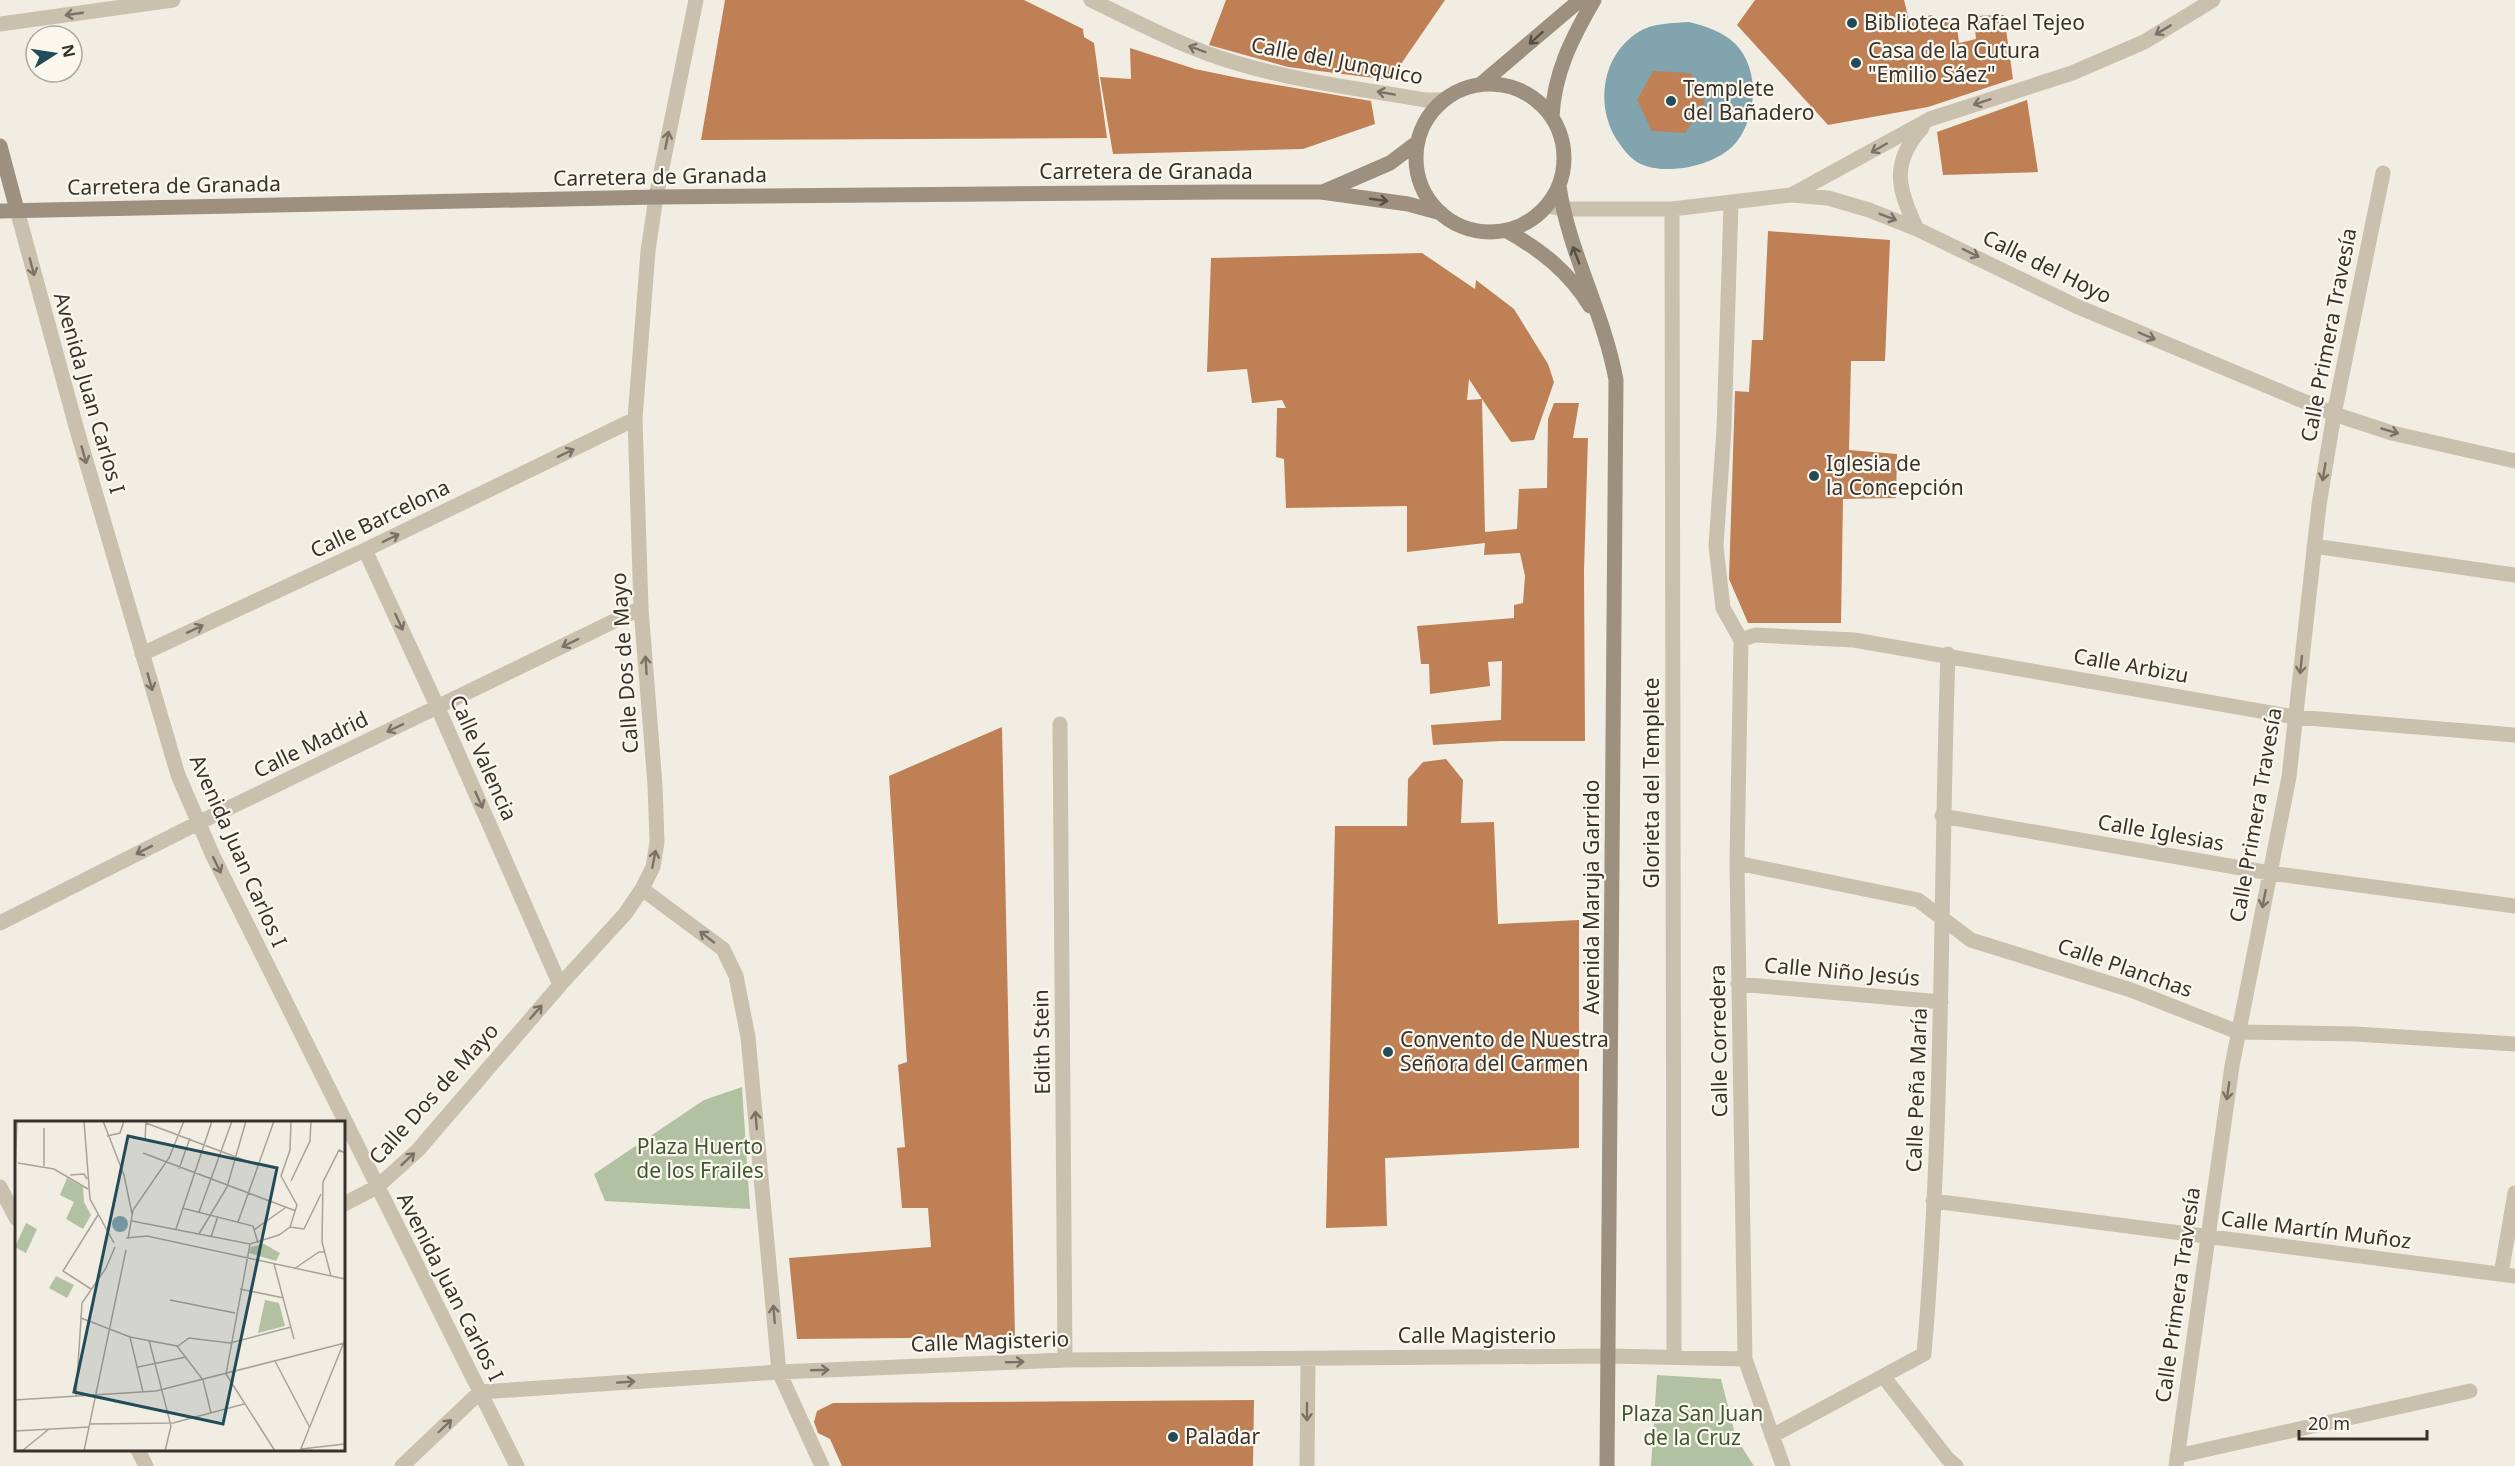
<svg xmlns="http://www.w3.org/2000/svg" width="2515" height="1466" font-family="'Noto Sans',sans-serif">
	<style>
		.green { fill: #b1c1a2 }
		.water { fill: #82a4ae }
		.building { fill: #be8054; fill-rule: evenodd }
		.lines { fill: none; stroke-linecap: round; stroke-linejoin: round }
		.street { stroke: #cac0ae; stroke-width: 15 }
		.secondary { stroke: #9e907f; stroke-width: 15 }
		.oneway { stroke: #7a7266 }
		.oneway2 { stroke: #574e45 }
		.poi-dot { fill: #234c59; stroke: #faf7ee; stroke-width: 2 }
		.labels { text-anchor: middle; stroke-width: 4.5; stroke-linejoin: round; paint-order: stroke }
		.poi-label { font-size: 21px; fill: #39322c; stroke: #faf7ee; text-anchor: start }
		.street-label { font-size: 21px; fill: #39322c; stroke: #faf7ee }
		.park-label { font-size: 21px; fill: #425631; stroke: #faf7ee }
		.inset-road { fill: none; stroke: #a8a299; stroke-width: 1.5 }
		.view { fill: #234c59; fill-opacity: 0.15; stroke: #234c59; stroke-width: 3 }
		.inset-edge { fill: none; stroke: #39322c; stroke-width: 3 }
	</style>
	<rect width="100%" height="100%" fill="#f2ede2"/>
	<path class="green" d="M742,1087l8,122 -145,-8 -11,-27 110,-74z
		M1657,1375l64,4 15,59 18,28h-103z"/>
	<path class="water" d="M1689,22c15,4 29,8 42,18 28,22 28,72 7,100 -17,24 -65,35 -92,26 -13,-4 -20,-13 -27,-23 -26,-37 -17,-93 25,-114 13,-6 31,-6 45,-7z"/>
	<path class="building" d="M725,0h299l59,29 1,8 10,6 13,95 -406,2z
		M1226,0h219l-55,80 -102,-13 -79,-22z
		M1755,0h149l5,20 23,-5 2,7 22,-3 3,24 17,-4 -2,-23 30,-1 9,64 -85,28 -100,18 -91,-100z
		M1130,48l65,21 53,11 123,21 4,23 -72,25 -190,5 -13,-77 31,2z
		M1653,71l38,2 14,29 -20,31 -33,-2 -15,-31z
		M2027,100l11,72 -95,3 -6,-43z
		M1768,231l122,9 -5,121h-34l-2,89 48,4 -1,44 -53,1 -2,124h-93l-19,-44 6,-188 14,1 3,-52h11z
		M1422,253l53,36 1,-9 38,29 34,55 6,18 -20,58 -23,2 -29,-43 3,133 32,-3 2,-40 28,-1 1,-69 6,-16h25l-6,35h15l-4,133 1,170h-85l-67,4 -2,-20 70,-5 1,-59 -14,1 2,24 -60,8 -1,-30h-8l-4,-38 97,-8v-13l9,-2 2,-27 -5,-23 -36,2 1,-12 -78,9v-46l-121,2 -2,-49 -8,-2 1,-49h9l-4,-8 -30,3 -5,-34 -40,3 4,-114zM1469,379l13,20 -15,1z
		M1002,727l13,610 -218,2 -8,-81 142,-11 -3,-39h-26l-5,-60 8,-1 -7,-82 9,-3 -18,-286z
		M1446,759l17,21 -2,43 33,-1 4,102 81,-4v228l-194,10 2,68 -61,2 9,-402h72l1,-47 15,-17z
		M1254,1400l-1,66h-411l-12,-27 -12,-6 -4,-11 3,-11 16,-8z"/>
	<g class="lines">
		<path class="street" d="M1091,0c46,22 92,47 142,62 62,19 128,27 192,38h19
			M0,24l173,-24
			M1791,195l139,-76 142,-46 72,-31 69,-42
			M1731,204l-7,225 -8,117 7,62 18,32 -4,223 8,496 38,107
			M1547,206l16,3h109l119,-14 37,3 41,12 48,19 159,77 258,108 58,19 123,28
			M1672,209l2,1148
			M17,210l60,220 101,345 35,81 304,610
			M1917,229c-19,-39 -27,-66 5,-101
			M2314,546l201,29
			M365,550l73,158 122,277
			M1741,640l14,-5 99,5 441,77 220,18
			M142,654l223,-104 270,-131
			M1060,724l5,636
			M1942,816l328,57 245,33
			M1737,863l181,37 53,40 160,50 107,42 117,2 160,10
			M642,889l81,60 13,27 12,61 31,335 43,94
			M0,923l198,-100 443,-215
			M1738,984l203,18
			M0,1187l16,31
			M1933,1201l582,75
			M344,1204l33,-17 41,-37 142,-165 65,-71 17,-25 11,-22 4,-25 -2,-57 -14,-177 -6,-189 13,-168 8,-54 40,-197
			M2501,1274l14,-81
			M1883,1376l64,82 9,8
			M1772,1436l152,-82c20,-233 16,-466 24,-700
			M138,1450l8,16
			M2177,1456l293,-65
			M402,1466l78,-74 299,-20 286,-12 545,-4 135,3
			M1307,1466l1,-108
			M2176,1466l56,-400 57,-289 30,-272 15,-91 49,-241"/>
		<path class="secondary" d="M1481,84l99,-84
			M1416 158a74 74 0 1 1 148 0a74 74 0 1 1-148 0Z
			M1552,117c2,-44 20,-79 42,-117
			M0,146l17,64
			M1559,186c10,67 45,127 57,194l-9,1086
			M1323,192l67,-29 28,-21
			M0,211l656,-14 567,-5h98l87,12 33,9
			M1507,231c34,19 62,41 83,75"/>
	</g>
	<defs><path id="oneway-shaft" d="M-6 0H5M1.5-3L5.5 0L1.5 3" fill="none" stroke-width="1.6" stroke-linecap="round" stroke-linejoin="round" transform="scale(1.5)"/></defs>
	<g class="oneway">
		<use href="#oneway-shaft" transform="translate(74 14) rotate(172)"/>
		<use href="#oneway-shaft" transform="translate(2163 30) rotate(149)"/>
		<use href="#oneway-shaft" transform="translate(1197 49) rotate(-160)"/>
		<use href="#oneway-shaft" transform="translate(1386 93) rotate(-170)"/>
		<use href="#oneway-shaft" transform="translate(1982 102) rotate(162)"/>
		<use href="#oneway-shaft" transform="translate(667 140) rotate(-79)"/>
		<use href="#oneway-shaft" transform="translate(1879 148) rotate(150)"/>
		<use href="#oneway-shaft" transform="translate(1888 217) rotate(21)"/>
		<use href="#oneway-shaft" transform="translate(1971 253) rotate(26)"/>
		<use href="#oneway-shaft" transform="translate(32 267) rotate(75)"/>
		<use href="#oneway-shaft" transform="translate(2147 336) rotate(23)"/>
		<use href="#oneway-shaft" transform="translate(2390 431) rotate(16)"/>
		<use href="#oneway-shaft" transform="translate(566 453) rotate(-26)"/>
		<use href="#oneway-shaft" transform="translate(84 455) rotate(74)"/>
		<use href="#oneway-shaft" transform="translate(2324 472) rotate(99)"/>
		<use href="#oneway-shaft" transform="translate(391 538) rotate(-26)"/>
		<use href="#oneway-shaft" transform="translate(399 622) rotate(65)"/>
		<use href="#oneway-shaft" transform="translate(195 629) rotate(-25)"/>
		<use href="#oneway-shaft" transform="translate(570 643) rotate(154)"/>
		<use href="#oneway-shaft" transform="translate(646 665) rotate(-94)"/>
		<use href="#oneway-shaft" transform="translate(2301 665) rotate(96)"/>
		<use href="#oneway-shaft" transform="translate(150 682) rotate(74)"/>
		<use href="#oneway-shaft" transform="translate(395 728) rotate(154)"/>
		<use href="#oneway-shaft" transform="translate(479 800) rotate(66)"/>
		<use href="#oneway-shaft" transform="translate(144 850) rotate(153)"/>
		<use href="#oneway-shaft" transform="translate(654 859) rotate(-79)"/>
		<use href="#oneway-shaft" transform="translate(217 865) rotate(64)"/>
		<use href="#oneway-shaft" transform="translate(2264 899) rotate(101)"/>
		<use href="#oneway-shaft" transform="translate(707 937) rotate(-142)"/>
		<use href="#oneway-shaft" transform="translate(536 1012) rotate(-49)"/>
		<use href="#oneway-shaft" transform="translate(2228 1091) rotate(98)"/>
		<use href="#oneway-shaft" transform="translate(756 1120) rotate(-95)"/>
		<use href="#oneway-shaft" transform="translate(408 1159) rotate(-43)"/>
		<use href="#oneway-shaft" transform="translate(774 1314) rotate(-95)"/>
		<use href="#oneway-shaft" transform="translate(1015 1362) rotate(-2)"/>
		<use href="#oneway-shaft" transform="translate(820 1370) rotate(-2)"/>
		<use href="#oneway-shaft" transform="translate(626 1382) rotate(-4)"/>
		<use href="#oneway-shaft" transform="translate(1307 1412) rotate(90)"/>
		<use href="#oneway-shaft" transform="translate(445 1426) rotate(-44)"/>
	</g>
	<g class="oneway2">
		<use href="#oneway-shaft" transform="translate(1536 38) rotate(138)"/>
		<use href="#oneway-shaft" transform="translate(1379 200) rotate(8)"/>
		<use href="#oneway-shaft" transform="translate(1576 255) rotate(-111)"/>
	</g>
	<g class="poi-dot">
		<circle cx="1852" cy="23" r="6"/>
		<circle cx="1856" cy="63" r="6"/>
		<circle cx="1671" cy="101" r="6"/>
		<circle cx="1814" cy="476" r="6"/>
		<circle cx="1388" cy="1052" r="6"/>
		<circle cx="1173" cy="1437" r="6"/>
	</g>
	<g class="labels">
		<g class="poi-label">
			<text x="1864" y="30">Biblioteca Rafael Tejeo</text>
			<text x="1868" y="58">Casa de la Cutura<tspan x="1868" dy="24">"Emilio Sáez"</tspan></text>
			<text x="1683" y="96">Templete<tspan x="1683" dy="24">del Bañadero</tspan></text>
			<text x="1826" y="471">Iglesia de<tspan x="1826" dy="24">la Concepción</tspan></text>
			<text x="1400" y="1047">Convento de Nuestra<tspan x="1400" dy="24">Señora del Carmen</tspan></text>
			<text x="1185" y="1444">Paladar</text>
		</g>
		<g class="street-label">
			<text transform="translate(1337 61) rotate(11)" y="7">Calle del Junquico</text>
			<text x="1146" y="179">Carretera de Granada</text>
			<text transform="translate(660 177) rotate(-1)" y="7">Carretera de Granada</text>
			<text transform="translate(174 186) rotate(-1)" y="7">Carretera de Granada</text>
			<text transform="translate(2047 267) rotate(26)" y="7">Calle del Hoyo</text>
			<text transform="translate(2329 335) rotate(-79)" y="7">Calle Primera Travesía</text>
			<text transform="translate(89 393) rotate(74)" y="7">Avenida Juan Carlos I</text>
			<text transform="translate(380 519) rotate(-26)" y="7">Calle Barcelona</text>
			<text transform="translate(625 663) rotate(-94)" y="7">Calle Dos de Mayo</text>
			<text transform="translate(2131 666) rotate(10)" y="7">Calle Arbizu</text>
			<text transform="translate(311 745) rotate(-26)" y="7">Calle Madrid</text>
			<text transform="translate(483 758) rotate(66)" y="7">Calle Valencia</text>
			<text transform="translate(1652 783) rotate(-90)" y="7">Glorieta del Templete</text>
			<text transform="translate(2256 815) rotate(-80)" y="7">Calle Primera Travesía</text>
			<text transform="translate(2161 833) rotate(10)" y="7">Calle Iglesias</text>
			<text transform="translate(238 851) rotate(66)" y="7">Avenida Juan Carlos I</text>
			<text transform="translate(1592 897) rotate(-90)" y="7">Avenida Maruja Garrido</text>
			<text transform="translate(2125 968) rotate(19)" y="7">Calle Planchas</text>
			<text transform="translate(1842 972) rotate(5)" y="7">Calle Niño Jesús</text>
			<text transform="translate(1719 1041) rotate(-91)" y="7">Calle Corredera</text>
			<text transform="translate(1042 1042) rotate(-91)" y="7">Edith Stein</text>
			<text transform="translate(1917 1090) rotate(-88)" y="7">Calle Peña María</text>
			<text transform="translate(434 1094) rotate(-48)" y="7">Calle Dos de Mayo</text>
			<text transform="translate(2316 1230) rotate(7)" y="7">Calle Martín Muñoz</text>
			<text transform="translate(450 1287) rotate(63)" y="7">Avenida Juan Carlos I</text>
			<text transform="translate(2178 1295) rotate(-82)" y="7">Calle Primera Travesía</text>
			<text x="1477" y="1343">Calle Magisterio</text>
			<text transform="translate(990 1342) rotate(-2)" y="7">Calle Magisterio</text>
		</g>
		<g class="park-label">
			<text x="700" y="1154">Plaza Huerto<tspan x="700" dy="24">de los Frailes</tspan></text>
			<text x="1692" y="1421">Plaza San Juan<tspan x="1692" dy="24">de la Cruz</tspan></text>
		</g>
	</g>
	<g transform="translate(15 1121)">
		<rect width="330" height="330" fill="#f2ede2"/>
		<path d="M52,57l16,9 1,15 7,13 -8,14 -17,-10 8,-17 -14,-7zM11,102l11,6 -11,24 -11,-6zM249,123l16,9 -4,8 -27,-8 2,-6zM41,155l18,9 -7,13 -18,-10zM250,179l14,3 6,23 -27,7z" fill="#b1c1a2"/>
		<path d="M97 103a8 8 0 1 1 16 0a8 8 0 1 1-16 0Z" fill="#82a4ae"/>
		<path class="inset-road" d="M69,0l6,78 24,44M88,0l21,54 8,39M131,2l111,42M92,15l13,-3 4,-12M130,19l1,-19M128,32l153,58M3,42l36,6 34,20M29,45v-38M164,48l11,-31M0,51l2,-51M55,54l14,-1 3,5M276,60l19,-40 1,-20M167,87l71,18 5,17M184,91l33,-91M117,100l118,23 29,-9 11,-8 7,-22 -16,-29 9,-26 1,-29M223,101l36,-101M275,106l14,2 17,-35M161,108l36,-108M239,109l31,-22M184,113l28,-47 19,-66M196,116l7,-21M111,117l21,-2 198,43M113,118l5,-29 36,-52 15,-37M235,123l-24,130 49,77M259,143l20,75M279,148l25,-17h5M316,155l-9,-34 1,-60 16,-32 6,3M76,168l-28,-18 35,-56M225,168l44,9M155,179l65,13M66,197l49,19 47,9 26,34 8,33M115,216l13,55M134,219l22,86 -6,25M163,225l11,-8 41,5 61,-16M260,240l35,67M123,246l48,-10M61,275l6,-93 24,-35 9,-21M0,279l141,-9 189,-48M75,303l83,-1 71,-19M0,310l74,-4M286,328l44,-5M7,330l27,-22M69,330l42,-201M285,330l44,-109"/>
		<path class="view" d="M113,15l149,32 -54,256 -149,-32z"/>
		<rect width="330" height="330" class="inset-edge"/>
	</g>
	<g transform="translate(54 54) rotate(78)"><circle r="28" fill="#faf7ee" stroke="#ada8a0" stroke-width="1.5"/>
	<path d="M0-4.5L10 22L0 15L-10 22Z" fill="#234c59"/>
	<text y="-9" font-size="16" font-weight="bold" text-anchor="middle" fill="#39322c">N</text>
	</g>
	<path d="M2299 1430v9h128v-9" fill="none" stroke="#39322c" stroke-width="3"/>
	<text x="2308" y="1430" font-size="18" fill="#39322c" stroke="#faf7ee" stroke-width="4.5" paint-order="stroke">20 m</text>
</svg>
